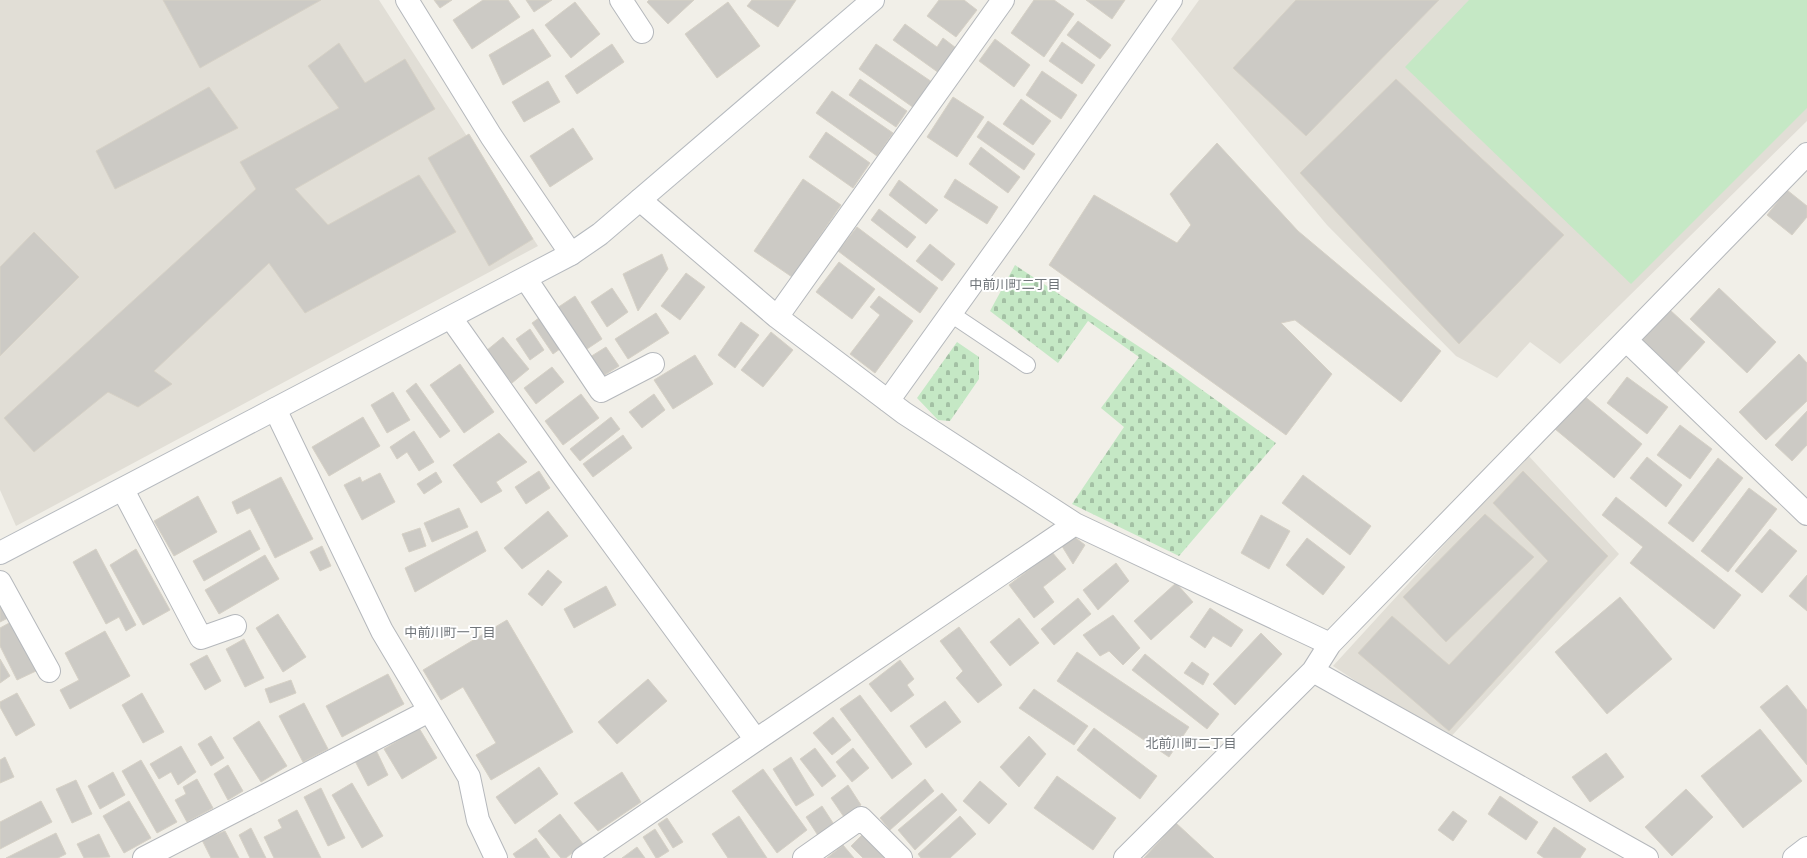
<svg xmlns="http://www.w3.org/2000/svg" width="1807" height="858" font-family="'Work Sans','Noto Sans JP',sans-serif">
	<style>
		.education { fill: #e1ded6 }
		.cemetery { fill: url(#cemetery-stones) }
		.pitch { fill: #c5e8c5 }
		.building { fill: #cccac5; stroke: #d6d1c6 }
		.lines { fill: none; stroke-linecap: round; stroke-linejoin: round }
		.lane-casing { stroke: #b5b8bc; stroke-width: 18 }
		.street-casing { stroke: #b5b8bc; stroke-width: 24 }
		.secondary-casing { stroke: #b6babf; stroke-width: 24 }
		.lane { stroke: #fff; stroke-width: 16 }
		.street { stroke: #fff; stroke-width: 22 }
		.secondary { stroke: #fff; stroke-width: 22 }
		.labels { text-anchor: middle; stroke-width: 4; stroke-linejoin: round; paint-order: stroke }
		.neighbourhood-label { font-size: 13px; fill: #70757a; stroke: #fff }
	</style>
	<defs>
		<pattern id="cemetery-stones" width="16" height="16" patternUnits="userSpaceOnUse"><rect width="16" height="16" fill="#c5e8c5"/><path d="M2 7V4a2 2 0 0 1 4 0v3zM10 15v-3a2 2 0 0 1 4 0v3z" fill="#a3c0a4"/></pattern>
	</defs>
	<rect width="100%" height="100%" fill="#f1efe8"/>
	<path class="education" d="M0,0h379l159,246 -522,280 -16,-36z
		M1199,0h608v121l-247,243 -30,-22 -33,36 -41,-22 -129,-131 -156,-186z
		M1527,454l92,100 -172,187 -114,-75z"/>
	<path class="cemetery" d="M1015,265l158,104 103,74 -97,113 -107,-52 52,-77 -23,-19 38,-51 -51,-36 -30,42 -68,-52z
		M957,342l22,15v22l-29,42 -12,-1 -21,-22z"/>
	<path class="pitch" d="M1469,0h338v108l-176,176 -226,-217z"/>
	<path class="building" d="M163,0h158l-121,68z
		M434,0h18l-12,8z
		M483,0h25l12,17 -48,32 -19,-29z
		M526,0h26l-18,12z
		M649,0h45l-26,24 -21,-22z
		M752,0h44l-18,27 -31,-21z
		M939,0h25l13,10 -21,27 -29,-21z
		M1034,0h20l20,14 -30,43 -33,-24z
		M1086,0h39l-13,19z
		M1296,0h143l-133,136 -73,-68z
		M575,2l25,32 -29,24 -26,-33z
		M728,2l32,44 -43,32 -32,-44z
		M1078,21l33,24 -11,14 -33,-24z
		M905,24l32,23 6,-9 13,10 -17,25 -46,-33z
		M533,29l18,27 -48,29 -14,-30z
		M995,39l35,26 -16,22 -35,-26z
		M1062,42l33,23 -13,19 -33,-23z
		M339,43l26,40 40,-24 30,50 -140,80 33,36 91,-50 37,57 -151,81 -36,-50 -115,108 18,13 -34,23 -30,-15 -74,60 -30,-34 252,-229 -16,-27 99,-54 -31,-42z
		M612,44l12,18 -47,32 -12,-18z
		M876,44l56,38 -18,26 -55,-39z
		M1042,71l35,24 -16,24 -35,-24z
		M860,79l47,32 -11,16 -47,-32z
		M1396,79l168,156 -105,109 -159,-171z
		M548,81l12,21 -36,20 -12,-20z
		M209,87l29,41 -123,61 -19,-38z
		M832,91l61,42 -16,23 -61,-43z
		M953,97l31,20 -27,40 -30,-20z
		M1021,99l30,22 -18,24 -30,-21z
		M988,121l47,33 -11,16 -47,-33z
		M573,128l20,31 -43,28 -20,-31z
		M826,132l44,31 -17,25 -44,-31z
		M469,134l64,105 -44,27 -61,-108z
		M1217,143l81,88 143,120 -40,51 -106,-82 -14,3 51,51 -46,61 -237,-170 45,-70 83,48 14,-18 -21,-31z
		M981,147l39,30 -12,16 -39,-29z
		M803,179l38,26 -49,72 -38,-26z
		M955,179l43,28 -11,17 -43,-27z
		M899,180l39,30 -12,14 -37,-29z
		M1787,190l20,16v11l-15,18 -25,-20z
		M879,209l37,28 -9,11 -36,-28z
		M857,227l81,61 -18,25 -82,-62z
		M34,232l45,45 -79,79v-89z
		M930,244l25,20 -13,17 -26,-20z
		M662,254l6,15 -30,42 -15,-37z
		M839,262l36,27 -23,30 -36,-27z
		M686,273l19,14 -25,33 -19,-14z
		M612,288l16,24 -21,15 -16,-25z
		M1719,288l57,54 -29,31 -57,-54z
		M575,296l27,43 -18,12 -27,-43z
		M879,296l34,25 -38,52 -25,-19 30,-39 -10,-8z
		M1670,310l35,32 -29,32 -35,-33z
		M656,313l13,20 -41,26 -13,-20z
		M543,315l21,31 -11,8 -21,-31z
		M741,322l18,13 -24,33 -17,-13z
		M530,329l14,21 -14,10 -14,-21z
		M771,332l22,18 -30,37 -22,-17z
		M503,337l26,32 -17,14 -26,-32z
		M606,347l13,19 -16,10 -13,-19z
		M1799,354l8,9v38l-41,39 -27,-28z
		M695,355l18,29 -40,25 -19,-29z
		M460,364l34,48 -30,21 -34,-48z
		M552,367l12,15 -28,22 -12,-16z
		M1627,377l41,30 -21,27 -40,-31z
		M416,383l34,48 -10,7 -34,-47z
		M393,392l17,28 -23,13 -16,-28z
		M581,394l18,24 -36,27 -18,-24z
		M654,394l11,16 -23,18 -13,-16z
		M1583,395l59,49 -28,34 -59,-49z
		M1807,411v34l-15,16 -17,-16z
		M363,417l17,29 -51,30 -17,-29z
		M611,417l9,12 -40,32 -10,-12z
		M1680,425l32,24 -22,30 -33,-24z
		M414,431l20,31 -15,9 -12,-19 -10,7 -7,-12z
		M499,433l28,29 -31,20 6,9 -21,12 -28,-38z
		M623,435l9,13 -39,29 -10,-13z
		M1647,457l35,28 -16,22 -36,-29z
		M1718,458l25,20 -50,64 -25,-19z
		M539,471l11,17 -24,16 -11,-17z
		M1523,471l85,85 -159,175 -91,-78 34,-37 57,49 99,-104 -55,-58z
		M436,472l6,10 -18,12 -7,-10z
		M380,473l15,29 -33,18 -18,-35 16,-8 2,5z
		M1303,475l68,51 -21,29 -68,-52z
		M281,477l32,62 -38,19 -25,-50 -13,6 -5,-12z
		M1749,488l28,21 -49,63 -27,-21z
		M198,496l19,36 -43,24 -20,-35z
		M1616,497l125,98 -27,34 -84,-66 13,-16 -41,-32z
		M459,508l9,19 -36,15 -8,-19z
		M548,511l20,25 -46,33 -18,-21z
		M1485,514l49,43 -88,85 -43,-45z
		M1261,515l29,16 -21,38 -28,-16z
		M420,528l6,18 -17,6 -7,-18z
		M1770,529l27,22 -35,42 -27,-22z
		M250,530l10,19 -56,32 -11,-20z
		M477,531l9,20 -71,41 -10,-24z
		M1072,535l13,10 -12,19 -13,-21z
		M1307,538l38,29 -22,28 -37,-30z
		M322,546l9,20 -11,5 -10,-19z
		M96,549l40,76 -10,6 -7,-14 -13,7 -33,-62z
		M136,549l34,61 -27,15 -33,-60z
		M1052,552l14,17 -23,18 11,15 -20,16 -25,-33z
		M265,555l14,24 -60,35 -14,-24z
		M1116,563l13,18 -31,29 -15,-20z
		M548,570l14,12 -20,24 -14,-12z
		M1807,575v36l-18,-15z
		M1176,583l17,19 -42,38 -17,-19z
		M606,586l10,19 -42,23 -10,-19z
		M1620,597l52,62 -65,55 -52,-62z
		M0,598l10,19 -10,5z
		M1078,598l13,16 -37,31 -13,-16z
		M1210,608l33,22 -12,17 -18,-11 -8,12 -15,-11z
		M278,614l28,43 -23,15 -27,-44z
		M1113,615l27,33 -17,17 -14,-14 -9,5 -17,-21z
		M1019,618l20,25 -29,23 -20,-24z
		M507,620l66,112 -82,48 -15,-25 20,-12 -33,-56 -22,13 -18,-30z
		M11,622l25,49 -19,9 -17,-34v-18z
		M959,627l43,58 -24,18 -22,-25 7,-7 -23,-30z
		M105,631l25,45 -60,33 -10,-19 19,-10 -14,-27z
		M1261,633l21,21 -47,51 -22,-21z
		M244,639l20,39 -19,9 -19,-38z
		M1077,652l112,75 -20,30 -112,-76z
		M1145,654l74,60 -12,15 -75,-59z
		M207,655l14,26 -16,9 -15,-26z
		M0,659l10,17 -10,7z
		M900,660l14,19 -7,6 7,10 -23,17 -22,-28z
		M1192,662l17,12 -6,11 -19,-12z
		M388,674l16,30 -62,33 -16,-31z
		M648,679l19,22 -50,43 -19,-22z
		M291,680l5,13 -26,10 -5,-14z
		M1787,685l20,25v55l-47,-58z
		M1034,689l54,37 -14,19 -55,-37z
		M17,693l18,32 -19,11 -16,-29v-5z
		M142,693l22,39 -21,11 -21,-38z
		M860,695l52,69 -20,15 -52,-70z
		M945,701l16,21 -35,26 -16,-22z
		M304,703l24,46 -25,13 -24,-46z
		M833,717l18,23 -19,15 -19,-22z
		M259,721l28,45 -26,16 -28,-44z
		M419,728l18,30 -35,21 -18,-30z
		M1094,728l63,48 -17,23 -63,-49z
		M1760,729l42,52 -59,47 -42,-52z
		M211,736l13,22 -13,8 -13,-22z
		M1029,736l17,18 -27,33 -19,-20z
		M181,746l15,26 -18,13 -7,-13 -12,7 -9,-15z
		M815,748l21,28 -14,11 -22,-28z
		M853,748l16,20 -17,14 -16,-20z
		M376,750l12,25 -20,11 -13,-25z
		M1606,753l18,24 -34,25 -18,-25z
		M5,757l9,20 -14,6v-23z
		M791,757l23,38 -18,11 -23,-37z
		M141,760l36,62 -20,11 -35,-62z
		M228,765l15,26 -15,9 -14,-26z
		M539,767l19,27 -43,30 -19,-27z
		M763,769l44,61 -30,23 -45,-62z
		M113,772l12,23 -25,14 -12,-23z
		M622,772l19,30 -43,29 -24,-28z
		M1057,776l59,42 -23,32 -59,-42z
		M197,779l16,29 -26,14 -12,-22 11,-6 -3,-7z
		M925,779l9,12 -44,39 -10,-12z
		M76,780l16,34 -20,9 -16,-34z
		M980,781l27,23 -18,20 -26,-23z
		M352,783l31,53 -21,12 -30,-53z
		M848,785l13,20 -17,12 -13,-19z
		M321,788l24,50 -17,8 -24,-49z
		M1686,789l27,28 -41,39 -27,-29z
		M942,793l15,17 -42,40 -17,-20z
		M1500,796l38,26 -12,18 -38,-26z
		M41,801l11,21 -52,27v-27z
		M129,801l22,37 -27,15 -21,-37z
		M822,806l13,20 -16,11 -13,-20z
		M297,810l24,48h-47l-10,-21 18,-9 -4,-8z
		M1453,811l14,10 -14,20 -15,-11z
		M560,814l23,30 -17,14h-5l-23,-27z
		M739,816l28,42h-39l-16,-24z
		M960,816l16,18 -26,24h-29l-3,-4z
		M667,818l16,24 -10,6 -15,-24z
		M1176,823l38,35h-70z
		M1554,827l32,22 -6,9h-36l-7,-5z
		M251,828l15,30h-16l-11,-23z
		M655,829l14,22 -11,7h-2l-13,-21z
		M225,831l14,27h-28l-9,-18z
		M865,832l25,26h-27l-12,-12z
		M56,833l10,21 -8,4h-52z
		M99,834l11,23 -26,1 -7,-14z
		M536,838l14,20h-34l-3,-4z
		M843,845l11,13h-27z
		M637,847l8,11h-23z"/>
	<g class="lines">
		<g class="lane-casing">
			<path id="lane" d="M951,314l76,51"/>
		</g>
		<g class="street-casing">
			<path id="street" d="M407,0l84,136 80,118
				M621,0l21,32
				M640,200l137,117 127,96 171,111 255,120
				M526,279l75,112 52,-27
				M777,317l226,-317
				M451,318l109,154 196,268 -173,118
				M1626,340l181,174
				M888,401l124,-173 159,-228
				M275,409l107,222 87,146 9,43 18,38
				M123,490l78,148 34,-12
				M0,582l49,89
				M1313,671l334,187
				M756,740l319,-216
				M144,858l285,-147
				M804,858l57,-40 40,40
				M1125,858l188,-187 17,-27 477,-490"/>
		</g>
		<g class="secondary-casing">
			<path id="secondary" d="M0,553l571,-299 29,-20 273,-234
				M1794,858l13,-10"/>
		</g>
		<use href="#lane" class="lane"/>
		<use href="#street" class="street"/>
		<use href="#secondary" class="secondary"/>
	</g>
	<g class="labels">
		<g class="neighbourhood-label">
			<text x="1015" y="289">中前川町二丁目</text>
			<text x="450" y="637">中前川町一丁目</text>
			<text x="1191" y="748">北前川町二丁目</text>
		</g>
	</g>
</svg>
